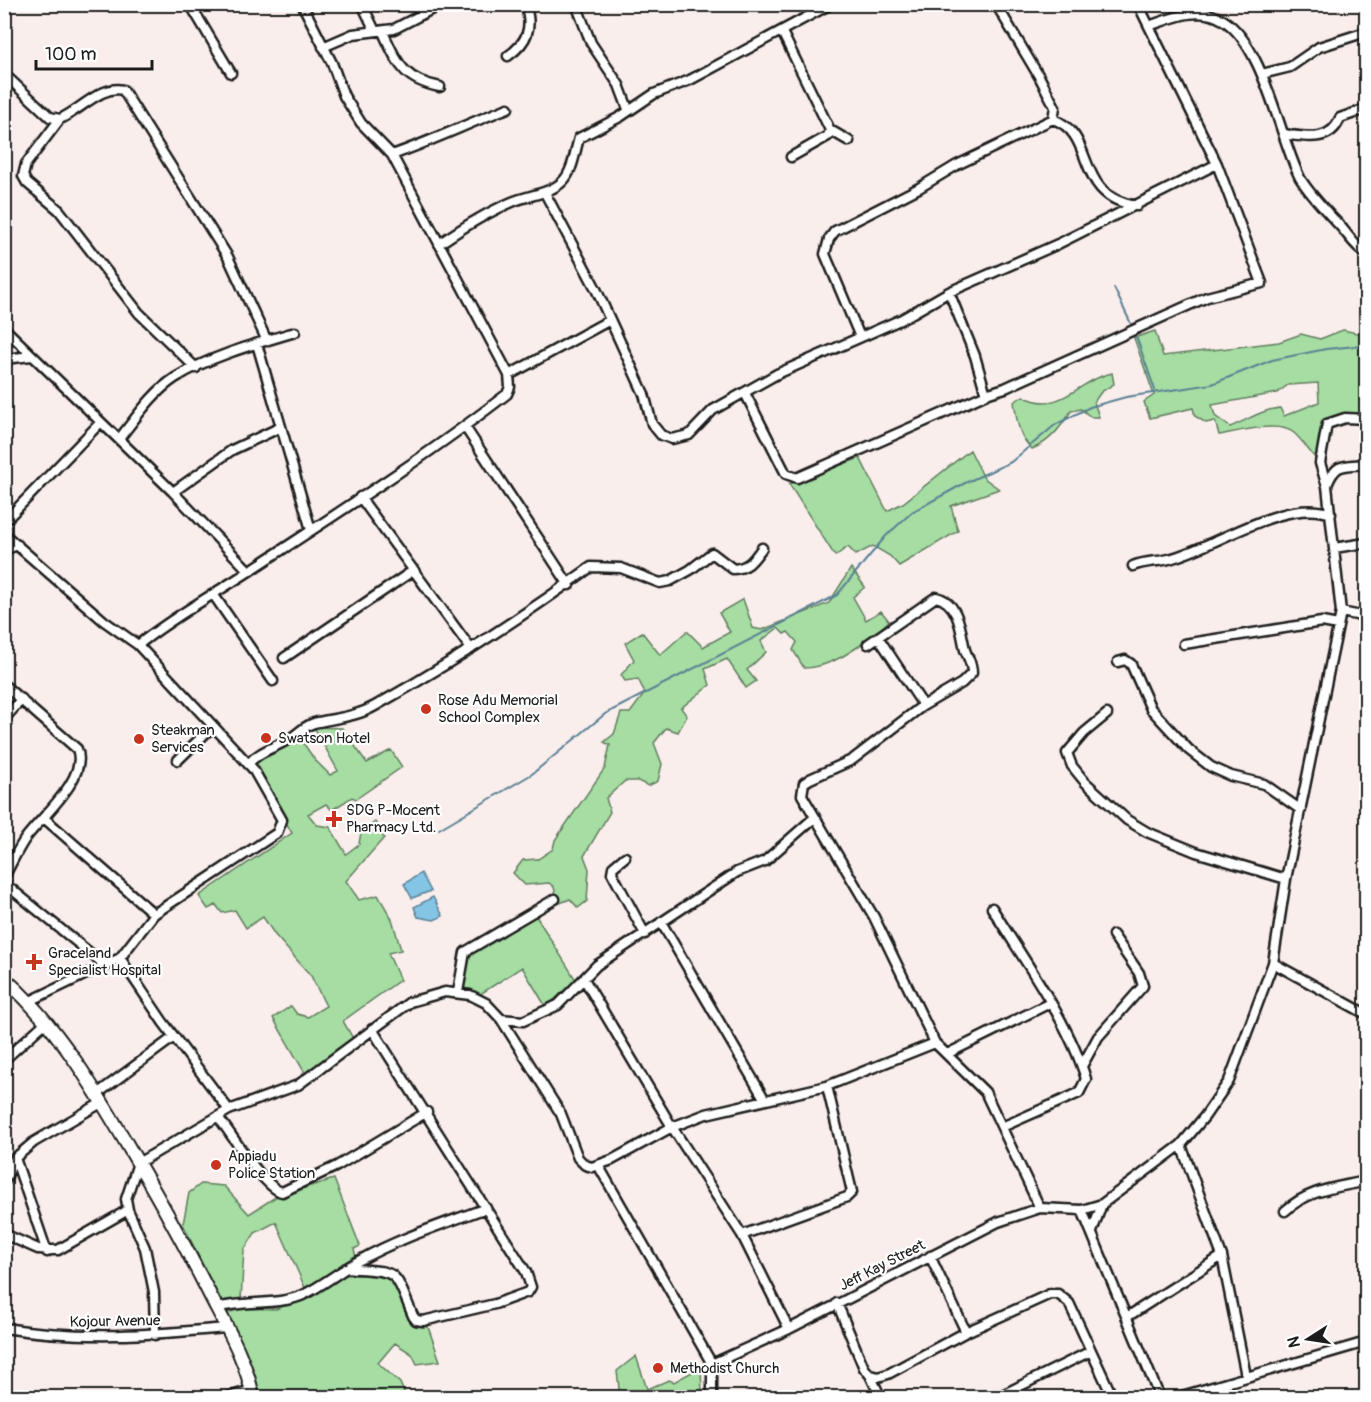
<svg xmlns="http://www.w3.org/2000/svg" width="1371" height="1402" font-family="Pangolin,sans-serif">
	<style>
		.green { fill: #a5dda2; stroke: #607c5f; stroke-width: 1.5; fill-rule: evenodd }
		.water { fill: #84c5e5; stroke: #5a8195; stroke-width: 1.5 }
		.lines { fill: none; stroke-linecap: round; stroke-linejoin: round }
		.stream { stroke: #5a8195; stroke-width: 2 }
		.street-casing { stroke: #1c1c1c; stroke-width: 13 }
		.secondary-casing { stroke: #1c1c1c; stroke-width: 16 }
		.street { stroke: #fff; stroke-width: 8 }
		.secondary { stroke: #fff; stroke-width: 12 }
		.poi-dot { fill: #c8321e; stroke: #fff; stroke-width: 2 }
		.labels { text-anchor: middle; stroke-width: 4.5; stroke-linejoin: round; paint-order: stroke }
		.poi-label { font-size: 15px; fill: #1c1c1c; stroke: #fff; text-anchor: start }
		.street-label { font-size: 15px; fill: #1c1c1c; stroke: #fff }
	</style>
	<rect width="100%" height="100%" fill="#faeeec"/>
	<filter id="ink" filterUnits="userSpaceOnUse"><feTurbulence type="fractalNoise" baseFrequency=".0167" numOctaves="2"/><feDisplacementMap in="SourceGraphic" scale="12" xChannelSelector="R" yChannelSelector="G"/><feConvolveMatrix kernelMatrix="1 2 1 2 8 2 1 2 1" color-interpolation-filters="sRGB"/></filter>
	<g filter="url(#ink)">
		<path class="green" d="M1343,330l23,5v82l-37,2 -7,5 -3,35h-3c-7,-8 -14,-19 -22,-26 -16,-13 -57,-1 -75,2l-4,-14 -9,2 -11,-7 -2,-8 -43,10 -6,-16 10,-7 -20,-57 21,-7 8,25 116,-14 22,-8 19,5zM1318,383l1,19 -35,14 -4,-8c-19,2 -32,12 -50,19l-15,-11 -3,-11 65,-12 11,-8z
			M1112,373l2,11 -13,8 -7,10 5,15h-8l-10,-8 -10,2c-10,16 -21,31 -39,38 -14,-13 -15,-29 -18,-47l9,-6c38,20 54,-16 89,-23z
			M970,450l14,28 15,11 -48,17 7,25 -59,35 -9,-10 -17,-10 -17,9 -8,-8 -13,9 -46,-72 71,-26 27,53 16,-8z
			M851,568l14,19 -12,10 13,23 15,-9 8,10c-21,20 -55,47 -85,47l-11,-18 4,-8 -9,-10 -4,2 -6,-6 -17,13 5,11 -19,18 9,11 -10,7 -19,-29 -22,10 5,16 -29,23 6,8 -9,16 -12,-4 -12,15 8,21 -4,17 -10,5 -10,-5h-13l-19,17 4,14 -26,44 5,13 -2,32 -9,7 -8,-9 -12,5 -4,-17 -5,-4 -24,2 -12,-12 10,-13 15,-1 15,-10 2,-9 50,-72 5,-23 -6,-3 10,-8 7,-21h9l15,-20 -7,-14 -13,2 -4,-6 13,-15 -9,-17 17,-11 18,23 27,-24 16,16 27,-15 -11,-19 24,-14 10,29 9,2 67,-27z
			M314,727l28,1 25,35 24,-13 11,17 -46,32 -4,-2 -20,13 -6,-6 -18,10 9,11 13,2 16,27 13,-10 2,-12 14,-10 9,16 -38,43 13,19 19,-5 14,24 9,31 -13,3 12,27 -57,41 11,19 -48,35 -33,-57 18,-12 6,8 11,3 18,-11 -15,-30 -36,-41 -12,-18 -17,11 -11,-18 -13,3 -6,-8 -8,4 -9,-13 93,-63 -40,-69 8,-8 39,-19 16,23 15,15 8,-4z
			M536,916l40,64 -30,27 -24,-40 -43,28 -17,-8 5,-30z
			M334,1179l26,67 -6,3 2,8 -50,33 -30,-68 -21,11 -11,17 -3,50 -19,5 -39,-81 6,-31 12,-9 23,2 25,28 28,-18z
			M381,1274l12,5 22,47 13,1 12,34 -23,3 -5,-10 -17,-11 -17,20 22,20 6,14h-146l-34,-83 14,-6 36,1 28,-10 42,-24z
			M636,1356l11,33 22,-9 5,2 27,-15 1,26 -4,5 -78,-1 -3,-26z"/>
		<path class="water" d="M421,873l10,18 -19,7 -8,-14z
			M433,897l10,19 -9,4 -16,-3 -4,-10z"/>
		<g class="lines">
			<path class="stream" d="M1114,288l19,40
				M1137,339l18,51
				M439,829l93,-55 73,-60 232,-119 49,-59 26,-24 53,-29 46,-21 44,-37 35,-18 36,-10 86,-13 60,-24 54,-11 30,-3 10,3"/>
			<g class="street-casing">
				<path id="street" d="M190,4l41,69
					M362,4l13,27
					M576,4l15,39 28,42 9,24
					M996,4l44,74 15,29 -2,12
					M1149,26c23,-8 50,-21 74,-6 41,25 56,116 77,158 10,17 28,35 41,49 8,9 15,21 25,26
					M383,32c15,32 20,48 57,55
					M782,32l48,98 -2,6 -37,21
					M323,47l30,-13 41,-5 48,-25
					M508,56c20,-14 25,-29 17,-52
					M4,74l46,43 10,2c19,-8 43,-35 63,-29l105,167 39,84
					M1262,74l28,-7 29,-20 47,-15
					M60,119l-34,45 -3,12 4,7 32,27 80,103 57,55
					M830,130l19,11
					M1284,134c21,3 47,9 56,-16l26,-9
					M392,155c40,-14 77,-32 116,-47
					M545,193l51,96 48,105 8,30 9,11 11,4 17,-4 24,-25 64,-36 125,-55 47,-27 26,64 10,35 4,2 16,-5 202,-91 55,-14 -45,-119 -79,-160
					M439,244c23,-16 47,-31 73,-42 16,-7 38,-8 51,-21 10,-10 12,-30 16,-43l41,-21 34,-23 36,-14 141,-76
					M949,292l109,-48 159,-80
					M4,328l169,164 76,79
					M860,337l-35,-83 4,-15 6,-8 84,-43 38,-23 96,-46c45,16 19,77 84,87
					M257,344l54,186
					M4,359l28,-3
					M509,375l101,-55
					M745,393l41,81 11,4 192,-85
					M465,427l104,158
					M119,439c17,-21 33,-46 56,-61 33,-21 83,-35 120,-46
					M1327,485c9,-23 17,-19 39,-21
					M173,492l59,-42 49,-23
					M360,497l111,152
					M4,522l96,-99
					M4,534l100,87 34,24c35,-28 73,-49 110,-73 88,-58 177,-114 259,-178l3,-7 -1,-12 -117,-220 -31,-32 -17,-27 -12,-33 -30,-59
					M1334,548l32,-5
					M4,550l14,-5
					M1133,566c12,-5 24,-4 36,-7 47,-12 115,-62 162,-45
					M213,594l60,87
					M1341,612l25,5
					M878,637l45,68
					M868,644l68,-47c23,5 25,35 29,53 3,8 7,13 7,23l-10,10 -41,24 -69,53 -42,19 -6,4 -2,12 72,122 61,126
					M1184,644l138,-22 16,3
					M284,658l130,-88
					M1118,662l7,-2 6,4 20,45 38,41 22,17 20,9 33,8 37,26
					M4,685l73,64c12,29 -36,68 -52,90 -8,12 -14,25 -21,38
					M1107,714l-23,19 -17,20 5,13 13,16 42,38 20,12 49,20 90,27
					M4,719l18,-20
					M178,760l35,-34
					M248,764c13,-15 32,-17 47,-29 7,-5 10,-9 19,-12 21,-5 42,-6 61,-17 75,-42 147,-89 216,-139l30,1 39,15 10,-2 20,-11 22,-17 21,16c16,-1 20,-9 29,-21
					M44,818l110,96
					M625,857l-12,10 -1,6 33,61
					M4,883l102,83
					M992,908c31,51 77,114 94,171l-7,14 -77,34
					M661,922l104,178
					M120,958l43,64 66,88
					M1273,963l93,51
					M584,979l88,148 70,108 47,94
					M458,992l7,-40 90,-53
					M30,1001l90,-43 34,-44 123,-81 5,-13 -29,-51 -115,-124
					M501,1019l22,2 35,-16 39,-40 140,-93 28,-11 49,-43
					M947,1054l103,-51
					M4,1060l43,-39
					M1082,1066l16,-29 45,-51 -4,-13 -26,-38
					M97,1094l77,-57
					M218,1117c13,16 46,71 64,75l55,-26 90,-54
					M1181,1145l41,111
					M15,1158l32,94
					M598,1165l114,199
					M4,1182l11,-24 19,-16 69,-40
					M1082,1210l78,188
					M1285,1211c24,-22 51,-23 81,-30
					M1092,1232l10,-28 79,-59 24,-29 24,-35 44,-118 13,-84 55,-267 -14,-126 -7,-23 7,-39 18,-6 21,1
					M4,1234l34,15 20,1 70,-40
					M742,1235l105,-38 5,-5 -25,-106
					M346,1268c54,5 46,-2 67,48l3,4 7,1 72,-17 33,-12 3,-5 -5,-15 -154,-243
					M837,1303l27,65 6,7 8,2 10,-3 78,-42 -36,-76
					M217,1308c28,-8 60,-2 86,-13 21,-10 39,-26 59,-36 40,-22 82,-35 124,-51
					M1127,1317l95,-61 24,120
					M4,1328c77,12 146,7 222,0
					M966,1332l84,-38h8l11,9 44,95
					M155,1335l-1,-43 -9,-44 -17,-38 -2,-11 12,-36 91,-53 69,-25 112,-83 35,-10 25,3 16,8 15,16 60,95 17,44 7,7 7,2 20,-7 60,-33 34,-13 121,-28 108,-43 50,49 55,116
					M870,1375l11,23
					M27,1395l2,3
					M225,1398l27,-8
					M712,1398v-34l77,-35 209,-107 42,-14 42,2 20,-6
					M996,1398l95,-47
					M1175,1398l191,-56"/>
			</g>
			<g class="secondary-casing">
				<path id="secondary" d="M4,978c52,46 89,108 124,168 28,47 54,94 79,143 17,34 40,71 46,109"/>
			</g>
			<use href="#street" class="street"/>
			<use href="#secondary" class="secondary"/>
		</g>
	</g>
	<g class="poi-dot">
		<circle cx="426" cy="709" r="6"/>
		<circle cx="266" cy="738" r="6"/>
		<circle cx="139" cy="739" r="6"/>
		<path d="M331 810h6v6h6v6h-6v6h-6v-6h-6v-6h6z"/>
		<path d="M31 953h6v6h6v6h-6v6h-6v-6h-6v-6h6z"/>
		<circle cx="216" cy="1165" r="6"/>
		<circle cx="658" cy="1368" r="6"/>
	</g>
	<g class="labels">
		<g class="poi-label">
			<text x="438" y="705">Rose Adu Memorial<tspan x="438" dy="17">School Complex</tspan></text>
			<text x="151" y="735">Steakman<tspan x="151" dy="17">Services</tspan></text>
			<text x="278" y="743">Swatson Hotel</text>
			<text x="346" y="815">SDG P-Mocent<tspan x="346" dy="17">Pharmacy Ltd.</tspan></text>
			<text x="48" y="958">Graceland<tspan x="48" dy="17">Specialist Hospital</tspan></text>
			<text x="228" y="1161">Appiadu<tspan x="228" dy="17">Police Station</tspan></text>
			<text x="670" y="1373">Methodist Church</text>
		</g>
		<g class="street-label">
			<text transform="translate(882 1265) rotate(-27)" y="5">Jeff Kay Street</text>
			<text transform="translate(115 1321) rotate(-1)" y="5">Kojour Avenue</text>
		</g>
	</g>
	<rect width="1371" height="1402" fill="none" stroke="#fff" stroke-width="24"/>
	<rect x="12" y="12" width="1347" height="1378" fill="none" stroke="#1c1c1c" stroke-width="2" filter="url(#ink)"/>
	<g transform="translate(1308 1339) rotate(258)" stroke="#ffffff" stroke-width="4.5" paint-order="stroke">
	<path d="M0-4.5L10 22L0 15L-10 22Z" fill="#1c1c1c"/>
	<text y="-9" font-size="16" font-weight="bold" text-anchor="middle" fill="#1c1c1c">N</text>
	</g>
	<path d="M36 60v9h116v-9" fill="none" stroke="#1c1c1c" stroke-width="3"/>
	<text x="45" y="60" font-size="18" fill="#1c1c1c" stroke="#ffffff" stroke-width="4.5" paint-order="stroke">100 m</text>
</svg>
